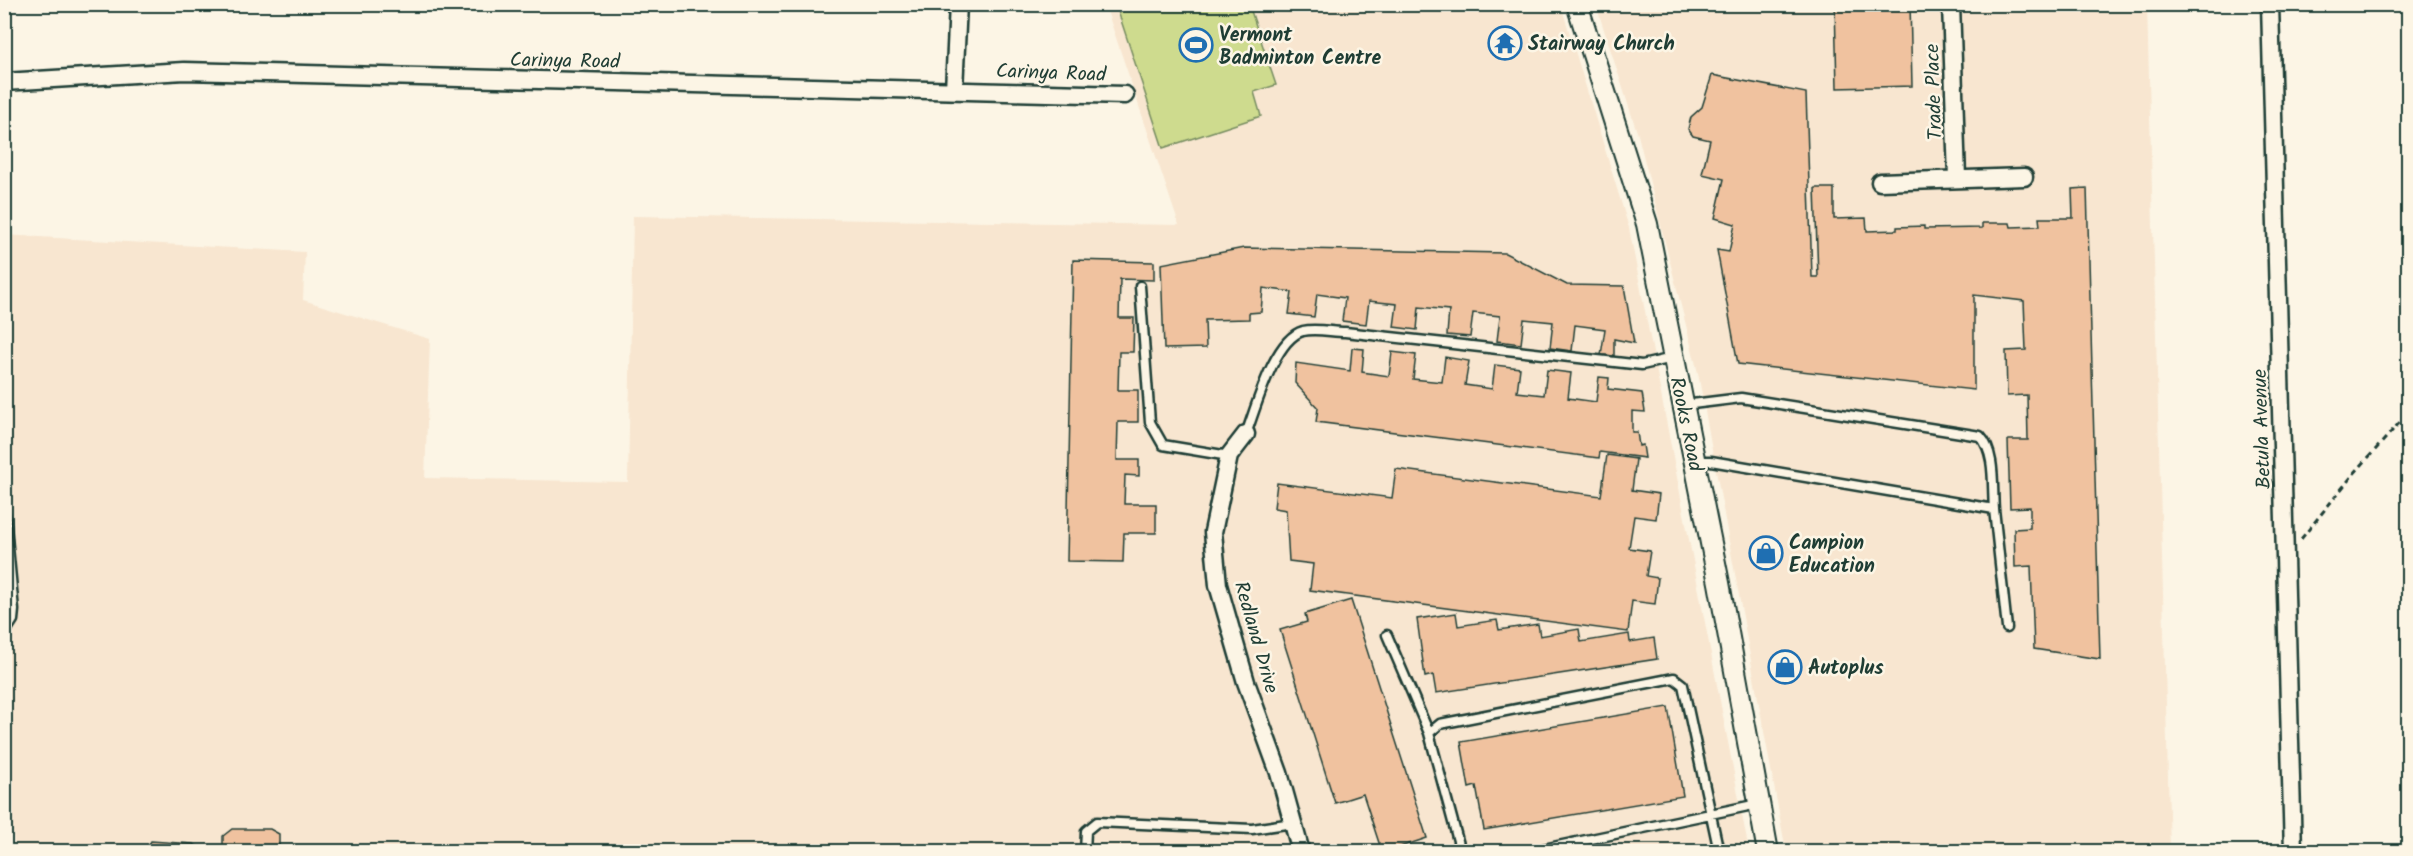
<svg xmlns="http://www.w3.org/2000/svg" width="2413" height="856" font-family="Kalam,sans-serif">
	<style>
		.built { fill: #f8e6d0 }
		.green { fill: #cedb8e; stroke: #768c61; stroke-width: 1.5 }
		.building { fill: #f0c29f; stroke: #1f3d34; stroke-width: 1.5 }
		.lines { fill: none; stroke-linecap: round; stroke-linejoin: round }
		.service-casing { stroke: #1f3d34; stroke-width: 13 }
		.minor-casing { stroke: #1f3d34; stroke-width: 21 }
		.tertiary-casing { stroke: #1f3d34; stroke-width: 24 }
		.path { stroke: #1f3d34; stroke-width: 3; stroke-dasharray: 6 4.5; stroke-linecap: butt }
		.service { stroke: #fcf5e5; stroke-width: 8 }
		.minor { stroke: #fcf5e5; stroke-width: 16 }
		.tertiary { stroke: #fcf5e5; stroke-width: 20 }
		.labels { text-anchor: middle; stroke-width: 5; stroke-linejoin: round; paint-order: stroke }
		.poi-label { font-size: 20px; font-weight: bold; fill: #1f3d34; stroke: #fcf5e5; text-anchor: start }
		.street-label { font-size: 20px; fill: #1f3d34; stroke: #fcf5e5 }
	</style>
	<rect width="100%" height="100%" fill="#fcf5e5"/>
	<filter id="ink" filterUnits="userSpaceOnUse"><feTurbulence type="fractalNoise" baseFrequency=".0167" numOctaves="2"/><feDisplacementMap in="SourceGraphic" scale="12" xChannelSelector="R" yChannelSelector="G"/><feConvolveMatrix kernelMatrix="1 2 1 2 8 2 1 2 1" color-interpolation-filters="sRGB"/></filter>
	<g filter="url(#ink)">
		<path class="built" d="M1105,5h456l68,223 120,623h-1734l-11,-95v-521l301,17 -2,48 127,39 -5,139 203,4 5,-266 546,9z
			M1596,5h551l23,846h-384l-88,-478 -60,-238z"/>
		<path class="green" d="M1116,5h133l27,80 -22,7 7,24 -98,32z"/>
		<path class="building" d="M1835,4h75l2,82 -75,2z
			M1712,75l94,18 6,184h6l-3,-89h19v31l32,-1 1,13 30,-1v-3l27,-1v3l58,-1v-5h28l1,4 29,-1 -1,-8h34l-1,-29 15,-1 13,471 -66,-10 -3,-83 -16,1 -1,-38 16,-1v-21l-20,1 -2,-68h20l-1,-45 -20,1 -1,-45 20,-1 -2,-49 -50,-6v95l-236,-26 -21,-114 12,2 6,-28 -20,-6 9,-39 -22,-5 8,-34 -17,-4 -5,-7 3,-12 11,-10z
			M1244,248l261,5 62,32 57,1 10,57 -20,-4v17l-13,-1 4,-26 -30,-4 -3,26 -22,-3 3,-26 -29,-3 -3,25 -24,-3 3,-25 -27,-3 -3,24 -23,-2 2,-25 -30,-3 -2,23 -23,-3 3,-23 -28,-3 -3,23 -24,-3 3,-23 -28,-4 -3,23 -25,-3 3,-22 -29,-4 -2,24 -12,1v6l-44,1 1,28 -42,1 -3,-85z
			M1073,260l81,2v18l-34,-1 -1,39h15l-1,34h-14l-1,38h20v32h-20l-1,38h22v16l-14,-1 -1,29h32v29h-32l-1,29 -56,-1z
			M1352,348l12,1 -2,23 27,4 3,-24 24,3 -3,24 29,3 3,-25 24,4 -4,24 27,4 3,-24 25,3 -3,24 27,3 3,-25 24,3 -3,25 28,4 3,-25 10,1 -1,11 34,4 3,19 -13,-1v21h5l2,14 4,-1 2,13 -45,-6 -1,6 -283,-36 2,-14 -23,-25 1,-20 54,8z
			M1607,455l29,4 -4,31 27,4 -3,25 -22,-3 -5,32 21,3 -4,25 12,2 -3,26 -23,-3 -4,31 -318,-42 3,-26 -24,-3 -3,-51 -12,-2 3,-25 115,15 4,-29 205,27z
			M1351,600l76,238 -42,14h-3l-19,-58 -28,9 -55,-173 27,-8 -2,-8z
			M1456,613l2,13 39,-6 2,10 39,-6 2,12 39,-7 2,13 48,-8 1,8 24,-4 3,21 -221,34 -3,-18 -8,2 -8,-58z
			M1668,707l15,89 -199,34 -8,-44 -7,2 -8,-46z
			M232,829h38l9,5v18h-56v-16z
			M151,841l42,3 8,4v4h-57z"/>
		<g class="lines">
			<g class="service-casing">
				<path id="service" d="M1140,286l10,136 13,23 66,11
					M1684,405l57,-7 239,38c16,17 12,50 14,73l-283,-48h-16
					M1246,434c10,-26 28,-95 57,-103 13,-3 29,1 42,1l297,33 31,-7
					M4,505l10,105 -1,10 -9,14
					M1994,509l13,119
					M1387,635l42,98
					M1085,852l1,-21 11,-9 155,7 41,-6
					M1461,852l-32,-119 11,-9 234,-46 9,7 36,167
					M1529,852l229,-48"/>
			</g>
			<g class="minor-casing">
				<path id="minor" d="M1951,4l6,174
					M2270,4l23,848
					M4,82l180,-11 941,24
					M954,90l4,-86
					M1880,182l144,-5
					M1246,434l-17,22 -16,76 5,53 28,97 33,91 22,79"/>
			</g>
			<g class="tertiary-casing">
				<path id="tertiary" d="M1577,4l70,220 72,359 49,269"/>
			</g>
			<path class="path" d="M2301,539l51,-63 56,-63"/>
			<use href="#service" class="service"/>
			<use href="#minor" class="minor"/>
			<use href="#tertiary" class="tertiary"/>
		</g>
	</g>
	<defs>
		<g id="temple-ring" transform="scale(1.725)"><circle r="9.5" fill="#fcf5e5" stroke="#1f6fb2" stroke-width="1.5"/><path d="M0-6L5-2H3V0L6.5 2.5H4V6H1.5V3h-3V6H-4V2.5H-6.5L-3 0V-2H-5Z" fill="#1f6fb2"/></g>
		<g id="stadium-ring" transform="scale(1.725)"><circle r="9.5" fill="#fcf5e5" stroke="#1f6fb2" stroke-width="1.5"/><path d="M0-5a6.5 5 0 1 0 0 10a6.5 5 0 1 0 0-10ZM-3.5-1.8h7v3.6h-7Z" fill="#1f6fb2"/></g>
		<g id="shop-ring" transform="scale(1.725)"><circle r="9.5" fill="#fcf5e5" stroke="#1f6fb2" stroke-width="1.5"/><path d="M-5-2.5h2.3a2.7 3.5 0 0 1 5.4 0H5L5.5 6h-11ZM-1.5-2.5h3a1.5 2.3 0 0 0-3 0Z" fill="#1f6fb2"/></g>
	</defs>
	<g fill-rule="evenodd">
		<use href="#temple-ring" x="1505" y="43"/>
		<use href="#stadium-ring" x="1196" y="45"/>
		<use href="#shop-ring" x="1766" y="553"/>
		<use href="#shop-ring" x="1785" y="667"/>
	</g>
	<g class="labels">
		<g class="poi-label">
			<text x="1219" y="41">Vermont<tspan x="1219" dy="23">Badminton Centre</tspan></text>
			<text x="1528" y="50">Stairway Church</text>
			<text x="1789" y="549">Campion<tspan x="1789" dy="23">Education</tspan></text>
			<text x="1808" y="674">Autoplus</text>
		</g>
		<g class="street-label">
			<text transform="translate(565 60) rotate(1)" y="7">Carinya Road</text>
			<text transform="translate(1051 72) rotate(2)" y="7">Carinya Road</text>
			<text transform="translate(1933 92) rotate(-92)" y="7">Trade Place</text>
			<text transform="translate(1687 424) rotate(78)" y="7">Rooks Road</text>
			<text transform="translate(2261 429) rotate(-92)" y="7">Betula Avenue</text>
			<text transform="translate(1257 637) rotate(74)" y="7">Redland Drive</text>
		</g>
	</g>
	<rect width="2413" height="856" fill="none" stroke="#fcf5e5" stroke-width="24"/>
	<rect x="12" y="12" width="2389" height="832" fill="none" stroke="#1f3d34" stroke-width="2" filter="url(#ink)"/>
</svg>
